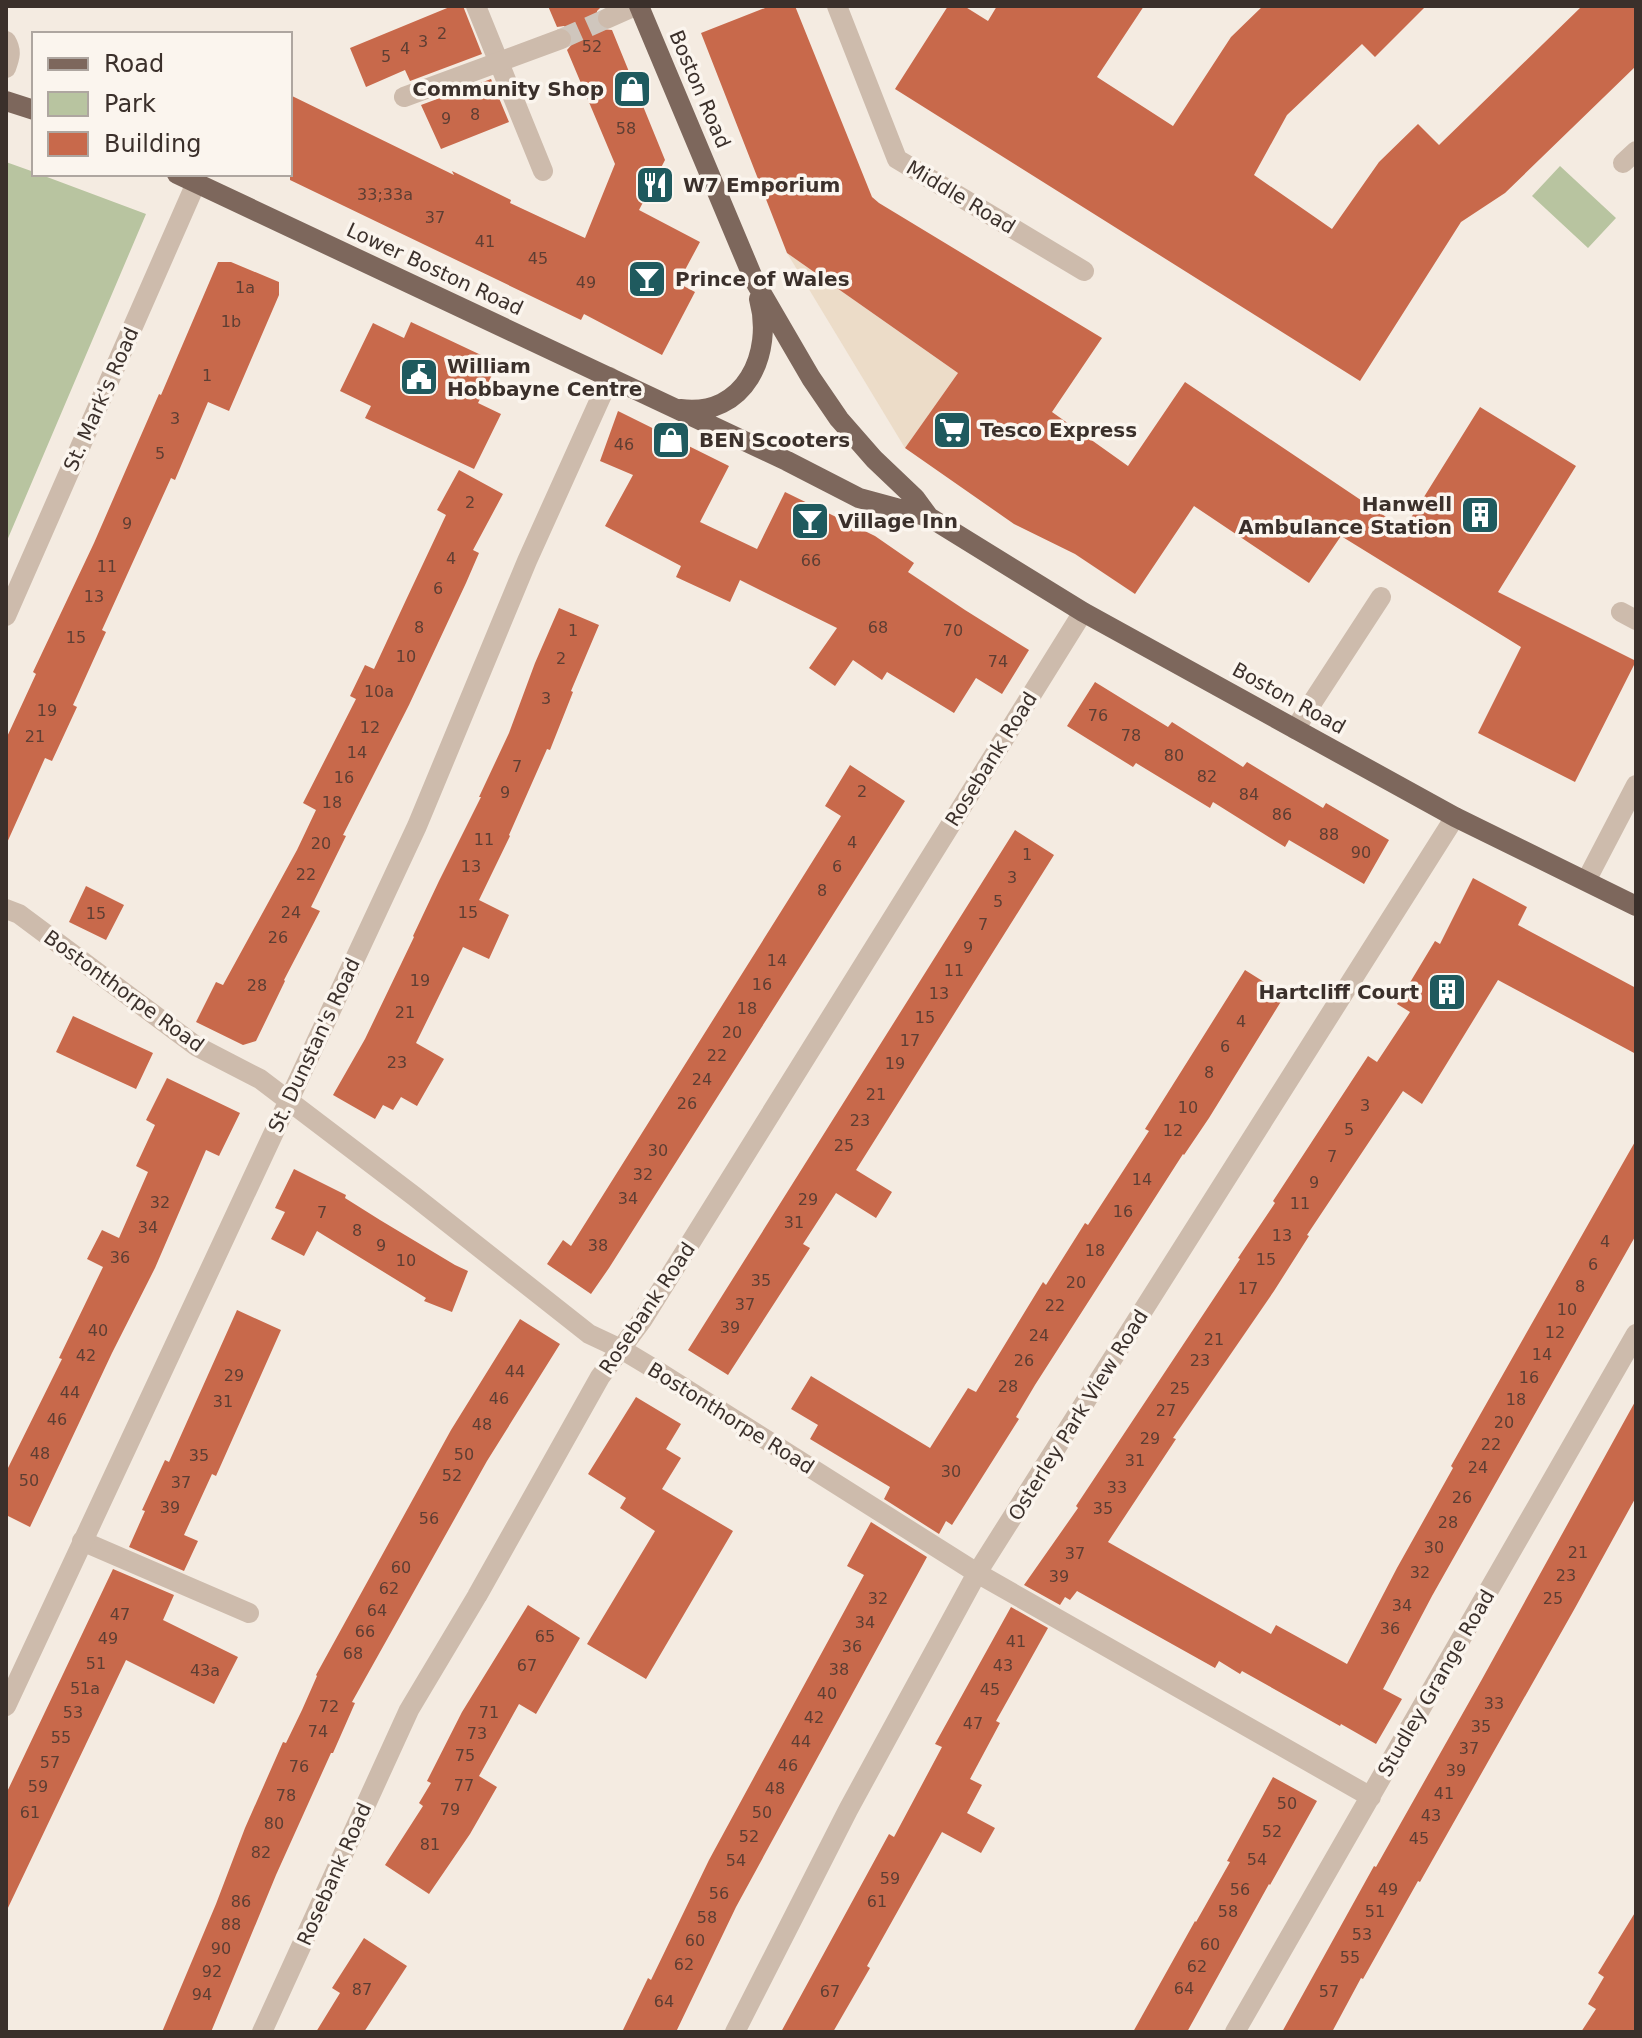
<svg xmlns="http://www.w3.org/2000/svg" width="1642" height="2038" font-family="'DejaVu Sans',sans-serif">
	<style>
		.green { fill: #b8c4a0 }
		.plaza { fill: #ecdcc8 }
		.building { fill: #c8694b }
		.lines { fill: none; stroke-linecap: round; stroke-linejoin: round }
		.street-tunnel { stroke: #cfc6bd; stroke-width: 20; stroke-dasharray: 20 10; stroke-linecap: butt }
		.lane { stroke: #cdbbac; stroke-width: 20 }
		.street { stroke: #cdbbac; stroke-width: 20 }
		.primary { stroke: #7d675c; stroke-width: 20 }
		.labels { text-anchor: middle; stroke-width: 7; stroke-linejoin: round; paint-order: stroke }
		.number-label { font-size: 16px; fill: #5e3e33 }
		.poi-label { font-size: 20px; font-weight: bold; fill: #3b302b; stroke: #fbf5ee; text-anchor: start }
		.street-label { font-size: 20px; fill: #3b302b; stroke: #fbf5ee }
	</style>
	<rect width="100%" height="100%" fill="#f4ebe1"/>
	<path class="green" d="M6,162l28,10v2h5l107,40 -140,329z
		M1560,166l56,52 -28,30 -56,-52z"/>
	<path class="plaza" d="M787,253l171,120 -53,75z"/>
	<path class="building" d="M452,6h11l19,48 -72,27 -5,-11 -39,17 -16,-39z
		M548,6h54l-5,5 -1,12 5,6 11,1 53,130 -26,50 61,32 -22,41 17,9 -33,63 -78,-41 -3,6 -291,-140v-85l164,80 -2,-4 59,29 -1,3 75,35 30,-74 -48,-114 7,-8 -1,-8 -9,-8 -7,1z
		M770,6h25l77,191 7,6 223,135 -50,74 76,54 57,-84 219,147 76,-122 96,59 -78,126 138,69 -61,121 -97,-49 43,-86 -180,-111 -32,47 -115,-77 -59,88 -60,-40 -61,-30 -109,-76 53,-75 -171,-120 -86,-220z
		M948,6h16l24,15 9,-15h147l-47,71 76,49 58,-89 32,-31h163l-51,51 -13,-13 -75,71 -33,60 78,54 47,-67 39,-38 21,21 143,-139h54v60l-131,127 -44,29 -101,159 -465,-292z
		M491,79l18,43 -68,27 -20,-44z
		M218,262h13l48,20v13l-50,116 -21,-9 -33,78 -4,-2 -69,152 4,2 -33,73 4,2 -25,54 -7,-3 -39,87v-106l30,-65 -3,-2 61,-129 65,-149 2,1z
		M411,322l87,41 -20,40 23,11 -27,55 -109,-51 6,-12 -31,-15 33,-68 31,15z
		M618,411l111,55 -29,56 57,27 28,-57 90,44 39,27 -6,9 57,38 64,40 -27,44 -26,-16 -22,35 -67,-41 -5,8 -29,-20 -18,26 -26,-18 28,-40 -97,-48 -10,22 -54,-25 5,-11 -76,-40 28,-51 -33,-14z
		M459,470l44,24 -30,56 6,3 -13,30 -57,122 -66,130 3,1 -35,71 9,4 -36,69 1,1 -29,60 -13,4 -47,-23 20,-40 7,3 74,-135 19,-40 -13,-7 53,-104 -6,-3 15,-31 9,4 32,-69 40,-85 -9,-5z
		M559,608l40,17 -28,66 2,1 -23,58 -3,-1 -38,86 1,1 -31,64 30,15 -20,44 -26,-12 -47,96 28,16 -27,47 -16,-9 -8,13 -10,-5 -8,14 -42,-24 32,-56 49,-102 -1,-1 26,-55 42,-84h-2l30,-64 26,-70z
		M1095,682l73,45 4,-5 71,45 4,-5 76,46 3,-5 63,37 -25,44 -75,-44 -4,7 -72,-45 -3,6 -74,-45 -3,4 -66,-41z
		M850,765l55,36 -296,467 -18,26 -44,-30 16,-24 8,6 270,-430 -16,-10z
		M1015,830l39,25 -198,315 36,22 -16,26 -40,-25 -33,51 7,4 -82,127 -40,-25z
		M1473,878l54,29 -9,18 118,63v66l-138,-74 -76,124 -19,-13 -96,144 2,1 -35,55 -101,147 3,1 -68,103 163,92 5,-9 71,39 50,-96 56,-100 -2,-2 185,-326v95l-204,361 -49,93 19,10 -26,45 -35,-20 -1,2 -98,-55 -2,3 -21,-13 -4,7 -138,-77 -7,9 -5,-3 -5,8 -36,-20 54,-77 -2,-2 164,-247 -2,-1 37,-55 -2,-2 95,-145 9,6 33,-50 -13,-8 38,-63 5,3z
		M86,886l38,19 -18,35 -37,-18z
		M1245,970l40,25 -76,123 -25,37 -1,-1 -148,231 -19,32 3,2 -67,106 -6,-4 -7,13 -55,-35 6,-12 -80,-48 8,-14 -27,-16 20,-33 119,72 38,-60 8,4 67,-110 3,3 39,-62 3,2 61,-94 -4,-2z
		M73,1016l80,37 -17,36 -80,-37z
		M167,1078l73,35 -21,43 -13,-6 -51,118 -43,85 -82,174 -24,-12v-43l56,-113 -3,-1 44,-91 -16,-8 15,-29 17,8 29,-66 -12,-6 19,-41 -9,-5z
		M294,1169l52,26 -1,3 35,22 75,45 13,6 -16,41 -28,-11 2,-3 -109,-67 -13,25 -33,-17 14,-27 -10,-4z
		M237,1310l44,20 -65,146 -4,-2 -28,61 14,6 -14,30 -55,-24 16,-36 -3,-1 23,-50 4,2z
		M520,1319l40,25 -73,117 -135,241 3,1 -22,50h-2l-55,122 -65,157h-49l54,-128 29,-76 38,-86 3,1 16,-33 15,-34 -1,-1 135,-245z
		M636,1397l45,27 -15,25 15,9 -19,31 71,42 -87,148 -59,-35 68,-113 -35,-23 6,-10 -38,-24z
		M1636,1400v97l-61,111 -155,274 -2,-1 -55,98 -2,-1 -29,54h-50l92,-166 2,1 105,-186z
		M871,1522l56,35 -191,350 -60,125h-54l26,-54 3,2 58,-120 155,-285 -17,-9z
		M113,1569l61,26 -11,25 75,37 -24,47 -88,-44 -120,252v-118z
		M528,1605l52,33 -44,76 -17,-10 -40,72 18,11 -27,47 -41,60 -44,-29 38,-59 -4,-3 12,-20 -4,-2 35,-69z
		M1011,1607l37,21 -52,93 4,2 -30,56 12,6 -15,28 28,15 -14,25 -39,-21 -75,134 3,2 -37,64h-52l108,-198 5,3 48,-90 -7,-3z
		M1273,1777l44,24 -47,84 -1,-1 -82,148h-54l62,-111 1,1 34,-60 -3,-1z
		M1636,1911v121h-55l15,-23 -8,-5 16,-27 -6,-4z
		M364,1938l43,28 -43,66h-48l24,-39 -8,-5z"/>
	<g class="lines">
		<path class="street-tunnel" d="M561,39l47,-21"/>
		<path class="lane" d="M476,6l67,165
			M1621,612l15,8
			M1295,729l86,-132
			M1586,881l50,-96
			M82,1541l167,72"/>
		<path class="street" d="M837,6l60,153 187,112
			M608,18l27,-12
			M6,41c6,10 4,16 0,27
			M404,97l157,-58
			M1623,163l13,-12
			M6,616l190,-433
			M6,909l13,5 177,132 64,33 154,117 175,138 32,15 30,18 326,206 394,224
			M6,1706l411,-880 110,-265 83,-184
			M262,2032l147,-322 68,-114 123,-219 43,-58 440,-707
			M735,2032l113,-222 129,-237 478,-756
			M1235,2032l401,-698"/>
		<path class="primary" d="M639,6l115,274 57,98 28,41 35,40 41,39 14,19
			M6,101l28,9
			M177,174l610,287 72,37 70,19 154,95 372,205 181,89
			M680,409c65,9 94,-56 79,-110"/>
	</g>
	<defs>
		<g id="shop-square" transform="scale(2)"><rect x="-9" y="-9" width="18" height="18" rx="4" fill="#1f5a5e" stroke="#fbf5ee"/><path d="M-5-2.5h2.3a2.7 3.5 0 0 1 5.4 0H5L5.5 6h-11ZM-1.5-2.5h3a1.5 2.3 0 0 0-3 0Z" fill="#fff"/></g>
		<g id="restaurant-square" transform="scale(2)"><rect x="-9" y="-9" width="18" height="18" rx="4" fill="#1f5a5e" stroke="#fbf5ee"/><path d="M-5-6h1v4h1v-4h1v4h1v-4h1v5L-1.5 .5V6h-2V.5L-5-1ZM5-6V6H3V1.5H1.5Q1.5-4 5-6Z" fill="#fff"/></g>
		<g id="bar-square" transform="scale(2)"><rect x="-9" y="-9" width="18" height="18" rx="4" fill="#1f5a5e" stroke="#fbf5ee"/><path d="M-6-5H6L.8 .8V4.5H3.5V6h-7V4.5H-.8V.8Z" fill="#fff"/></g>
		<g id="civic-square" transform="scale(2)"><rect x="-9" y="-9" width="18" height="18" rx="4" fill="#1f5a5e" stroke="#fbf5ee"/><path d="M-.6-6.5H3V-4.5H.6V-3L4-1V1h2V6H-6V1h2V-1L-.6-3ZM-1.2 2.5V6h2.4V2.5Z" fill="#fff"/></g>
		<g id="supermarket-square" transform="scale(2)"><rect x="-9" y="-9" width="18" height="18" rx="4" fill="#1f5a5e" stroke="#fbf5ee"/><path d="M-6-5.5h2.5l.6 2H6L4.5 2H-2.5L-4.4-4H-6ZM-1.5 3.2a1.3 1.3 0 1 0 .1 0ZM3 3.2a1.3 1.3 0 1 0 .1 0Z" fill="#fff"/></g>
		<g id="building-square" transform="scale(2)"><rect x="-9" y="-9" width="18" height="18" rx="4" fill="#1f5a5e" stroke="#fbf5ee"/><path d="M-4-6H4V6H1V3H-1V6H-4ZM-2.5-4.3h1.7v1.8h-1.7ZM.8-4.3h1.7v1.8H.8ZM-2.5-1h1.7V.8h-1.7ZM.8-1h1.7V.8H.8Z" fill="#fff"/></g>
	</defs>
	<g fill-rule="evenodd">
		<use href="#shop-square" x="632" y="89"/>
		<use href="#restaurant-square" x="655" y="185"/>
		<use href="#bar-square" x="647" y="279"/>
		<use href="#civic-square" x="419" y="377"/>
		<use href="#supermarket-square" x="952" y="430"/>
		<use href="#shop-square" x="671" y="440"/>
		<use href="#building-square" x="1480" y="515"/>
		<use href="#bar-square" x="810" y="521"/>
		<use href="#building-square" x="1447" y="992"/>
	</g>
	<g class="labels">
		<g class="number-label">
			<text x="442" y="39">2</text>
			<text x="423" y="47">3</text>
			<text x="592" y="52">52</text>
			<text x="405" y="54">4</text>
			<text x="386" y="62">5</text>
			<text x="475" y="120">8</text>
			<text x="446" y="124">9</text>
			<text x="626" y="134">58</text>
			<text x="385" y="200">33;33a</text>
			<text x="435" y="223">37</text>
			<text x="485" y="247">41</text>
			<text x="538" y="264">45</text>
			<text x="586" y="288">49</text>
			<text x="245" y="293">1a</text>
			<text x="231" y="327">1b</text>
			<text x="207" y="381">1</text>
			<text x="175" y="424">3</text>
			<text x="624" y="450">46</text>
			<text x="160" y="459">5</text>
			<text x="470" y="508">2</text>
			<text x="127" y="529">9</text>
			<text x="451" y="564">4</text>
			<text x="811" y="566">66</text>
			<text x="107" y="572">11</text>
			<text x="438" y="594">6</text>
			<text x="94" y="602">13</text>
			<text x="419" y="633">8</text>
			<text x="878" y="633">68</text>
			<text x="573" y="636">1</text>
			<text x="953" y="636">70</text>
			<text x="76" y="643">15</text>
			<text x="406" y="662">10</text>
			<text x="561" y="664">2</text>
			<text x="998" y="667">74</text>
			<text x="379" y="697">10a</text>
			<text x="546" y="704">3</text>
			<text x="47" y="716">19</text>
			<text x="1098" y="721">76</text>
			<text x="370" y="733">12</text>
			<text x="1131" y="741">78</text>
			<text x="35" y="742">21</text>
			<text x="357" y="758">14</text>
			<text x="1174" y="761">80</text>
			<text x="517" y="772">7</text>
			<text x="1207" y="782">82</text>
			<text x="344" y="783">16</text>
			<text x="862" y="797">2</text>
			<text x="505" y="798">9</text>
			<text x="1249" y="800">84</text>
			<text x="332" y="808">18</text>
			<text x="1282" y="820">86</text>
			<text x="1329" y="840">88</text>
			<text x="484" y="845">11</text>
			<text x="852" y="848">4</text>
			<text x="321" y="849">20</text>
			<text x="1361" y="858">90</text>
			<text x="1027" y="860">1</text>
			<text x="471" y="872">13</text>
			<text x="837" y="872">6</text>
			<text x="306" y="880">22</text>
			<text x="1012" y="883">3</text>
			<text x="822" y="896">8</text>
			<text x="998" y="907">5</text>
			<text x="291" y="918">24</text>
			<text x="468" y="918">15</text>
			<text x="96" y="919">15</text>
			<text x="983" y="930">7</text>
			<text x="278" y="943">26</text>
			<text x="968" y="953">9</text>
			<text x="777" y="966">14</text>
			<text x="954" y="976">11</text>
			<text x="420" y="986">19</text>
			<text x="762" y="990">16</text>
			<text x="257" y="991">28</text>
			<text x="939" y="999">13</text>
			<text x="747" y="1014">18</text>
			<text x="405" y="1018">21</text>
			<text x="925" y="1023">15</text>
			<text x="1241" y="1027">4</text>
			<text x="732" y="1038">20</text>
			<text x="910" y="1046">17</text>
			<text x="1225" y="1052">6</text>
			<text x="717" y="1061">22</text>
			<text x="397" y="1068">23</text>
			<text x="895" y="1069">19</text>
			<text x="1209" y="1078">8</text>
			<text x="702" y="1085">24</text>
			<text x="876" y="1100">21</text>
			<text x="687" y="1109">26</text>
			<text x="1365" y="1111">3</text>
			<text x="1188" y="1113">10</text>
			<text x="860" y="1126">23</text>
			<text x="1349" y="1135">5</text>
			<text x="1173" y="1136">12</text>
			<text x="844" y="1151">25</text>
			<text x="658" y="1156">30</text>
			<text x="1332" y="1162">7</text>
			<text x="643" y="1180">32</text>
			<text x="1142" y="1185">14</text>
			<text x="1314" y="1188">9</text>
			<text x="628" y="1204">34</text>
			<text x="808" y="1205">29</text>
			<text x="160" y="1208">32</text>
			<text x="1300" y="1209">11</text>
			<text x="1123" y="1217">16</text>
			<text x="322" y="1218">7</text>
			<text x="794" y="1228">31</text>
			<text x="148" y="1233">34</text>
			<text x="357" y="1236">8</text>
			<text x="1282" y="1241">13</text>
			<text x="1605" y="1247">4</text>
			<text x="381" y="1251">9</text>
			<text x="598" y="1251">38</text>
			<text x="1095" y="1256">18</text>
			<text x="120" y="1263">36</text>
			<text x="1266" y="1265">15</text>
			<text x="406" y="1266">10</text>
			<text x="1593" y="1270">6</text>
			<text x="761" y="1286">35</text>
			<text x="1076" y="1288">20</text>
			<text x="1580" y="1292">8</text>
			<text x="1248" y="1294">17</text>
			<text x="745" y="1310">37</text>
			<text x="1055" y="1311">22</text>
			<text x="1567" y="1315">10</text>
			<text x="730" y="1333">39</text>
			<text x="98" y="1336">40</text>
			<text x="1555" y="1338">12</text>
			<text x="1039" y="1341">24</text>
			<text x="1214" y="1345">21</text>
			<text x="1542" y="1360">14</text>
			<text x="86" y="1361">42</text>
			<text x="1024" y="1366">26</text>
			<text x="1200" y="1366">23</text>
			<text x="515" y="1377">44</text>
			<text x="234" y="1381">29</text>
			<text x="1529" y="1383">16</text>
			<text x="1008" y="1392">28</text>
			<text x="1180" y="1394">25</text>
			<text x="70" y="1398">44</text>
			<text x="499" y="1404">46</text>
			<text x="1516" y="1405">18</text>
			<text x="223" y="1407">31</text>
			<text x="1166" y="1416">27</text>
			<text x="57" y="1425">46</text>
			<text x="1504" y="1428">20</text>
			<text x="482" y="1430">48</text>
			<text x="1150" y="1444">29</text>
			<text x="1491" y="1450">22</text>
			<text x="40" y="1459">48</text>
			<text x="464" y="1460">50</text>
			<text x="199" y="1461">35</text>
			<text x="1135" y="1466">31</text>
			<text x="1478" y="1473">24</text>
			<text x="951" y="1477">30</text>
			<text x="452" y="1481">52</text>
			<text x="29" y="1486">50</text>
			<text x="181" y="1488">37</text>
			<text x="1117" y="1493">33</text>
			<text x="1462" y="1503">26</text>
			<text x="170" y="1513">39</text>
			<text x="1103" y="1514">35</text>
			<text x="429" y="1524">56</text>
			<text x="1448" y="1528">28</text>
			<text x="1434" y="1553">30</text>
			<text x="1578" y="1558">21</text>
			<text x="1075" y="1559">37</text>
			<text x="401" y="1573">60</text>
			<text x="1420" y="1578">32</text>
			<text x="1566" y="1581">23</text>
			<text x="1059" y="1582">39</text>
			<text x="389" y="1594">62</text>
			<text x="878" y="1604">32</text>
			<text x="1553" y="1604">25</text>
			<text x="1402" y="1611">34</text>
			<text x="377" y="1616">64</text>
			<text x="120" y="1620">47</text>
			<text x="865" y="1628">34</text>
			<text x="1390" y="1634">36</text>
			<text x="365" y="1637">66</text>
			<text x="545" y="1642">65</text>
			<text x="108" y="1644">49</text>
			<text x="1016" y="1647">41</text>
			<text x="852" y="1652">36</text>
			<text x="353" y="1659">68</text>
			<text x="96" y="1669">51</text>
			<text x="527" y="1671">67</text>
			<text x="1003" y="1671">43</text>
			<text x="839" y="1675">38</text>
			<text x="205" y="1676">43a</text>
			<text x="85" y="1694">51a</text>
			<text x="990" y="1695">45</text>
			<text x="827" y="1699">40</text>
			<text x="1494" y="1709">33</text>
			<text x="329" y="1712">72</text>
			<text x="73" y="1718">53</text>
			<text x="489" y="1718">71</text>
			<text x="814" y="1723">42</text>
			<text x="973" y="1729">47</text>
			<text x="1481" y="1732">35</text>
			<text x="318" y="1737">74</text>
			<text x="477" y="1739">73</text>
			<text x="61" y="1743">55</text>
			<text x="801" y="1747">44</text>
			<text x="1469" y="1754">37</text>
			<text x="465" y="1761">75</text>
			<text x="50" y="1768">57</text>
			<text x="788" y="1771">46</text>
			<text x="299" y="1772">76</text>
			<text x="1456" y="1776">39</text>
			<text x="464" y="1791">77</text>
			<text x="38" y="1792">59</text>
			<text x="775" y="1794">48</text>
			<text x="1444" y="1799">41</text>
			<text x="286" y="1801">78</text>
			<text x="1287" y="1809">50</text>
			<text x="450" y="1815">79</text>
			<text x="30" y="1818">61</text>
			<text x="762" y="1818">50</text>
			<text x="1431" y="1821">43</text>
			<text x="274" y="1829">80</text>
			<text x="1272" y="1837">52</text>
			<text x="749" y="1842">52</text>
			<text x="1419" y="1844">45</text>
			<text x="430" y="1850">81</text>
			<text x="261" y="1858">82</text>
			<text x="1257" y="1865">54</text>
			<text x="736" y="1866">54</text>
			<text x="890" y="1884">59</text>
			<text x="1240" y="1895">56</text>
			<text x="1388" y="1895">49</text>
			<text x="719" y="1899">56</text>
			<text x="241" y="1907">86</text>
			<text x="877" y="1907">61</text>
			<text x="1228" y="1917">58</text>
			<text x="1375" y="1917">51</text>
			<text x="707" y="1923">58</text>
			<text x="231" y="1930">88</text>
			<text x="1362" y="1940">53</text>
			<text x="695" y="1946">60</text>
			<text x="1210" y="1950">60</text>
			<text x="221" y="1954">90</text>
			<text x="1350" y="1963">55</text>
			<text x="684" y="1970">62</text>
			<text x="1197" y="1972">62</text>
			<text x="212" y="1977">92</text>
			<text x="1184" y="1994">64</text>
			<text x="362" y="1995">87</text>
			<text x="830" y="1997">67</text>
			<text x="1329" y="1997">57</text>
			<text x="202" y="2000">94</text>
			<text x="664" y="2007">64</text>
		</g>
		<g class="poi-label">
			<text x="604" y="96" text-anchor="end">Community Shop</text>
			<text x="683" y="192">W7 Emporium</text>
			<text x="675" y="286">Prince of Wales</text>
			<text x="447" y="373">William<tspan x="447" dy="23">Hobbayne Centre</tspan></text>
			<text x="980" y="437">Tesco Express</text>
			<text x="699" y="447">BEN Scooters</text>
			<text x="1452" y="511" text-anchor="end">Hanwell<tspan x="1452" dy="23">Ambulance Station</tspan></text>
			<text x="838" y="528">Village Inn</text>
			<text x="1419" y="999" text-anchor="end">Hartcliff Court</text>
		</g>
		<g class="street-label">
			<text transform="translate(700 89) rotate(67)" y="7">Boston Road</text>
			<text transform="translate(961 197) rotate(31)" y="7">Middle Road</text>
			<text transform="translate(435 269) rotate(25)" y="7">Lower Boston Road</text>
			<text transform="translate(101 399) rotate(-66)" y="7">St. Mark's Road</text>
			<text transform="translate(1289 698) rotate(29)" y="7">Boston Road</text>
			<text transform="translate(991 759) rotate(-58)" y="7">Rosebank Road</text>
			<text transform="translate(124 991) rotate(36)" y="7">Bostonthorpe Road</text>
			<text transform="translate(314 1045) rotate(-65)" y="7">St. Dunstan's Road</text>
			<text transform="translate(647 1308) rotate(-56)" y="7">Rosebank Road</text>
			<text transform="translate(1078 1415) rotate(-58)" y="7">Osterley Park View Road</text>
			<text transform="translate(731 1418) rotate(32)" y="7">Bostonthorpe Road</text>
			<text transform="translate(1436 1683) rotate(-60)" y="7">Studley Grange Road</text>
			<text transform="translate(334 1874) rotate(-66)" y="7">Rosebank Road</text>
		</g>
	</g>
	<rect width="1642" height="2038" fill="none" stroke="#3b302b" stroke-width="16"/>
	<rect x="32" y="32" width="260" height="144" fill="#fbf5ee" stroke="#aea6a0" stroke-width="2"/>
	<rect x="48" y="58" width="40" height="12" fill="#7d675c" stroke="#aea6a0" stroke-width="2"/>
	<text x="104" y="72" font-size="24" fill="#3b302b">Road</text>
	<rect x="48" y="92" width="40" height="24" fill="#b8c4a0" stroke="#aea6a0" stroke-width="2"/>
	<text x="104" y="112" font-size="24" fill="#3b302b">Park</text>
	<rect x="48" y="132" width="40" height="24" fill="#c8694b" stroke="#aea6a0" stroke-width="2"/>
	<text x="104" y="152" font-size="24" fill="#3b302b">Building</text>
</svg>
